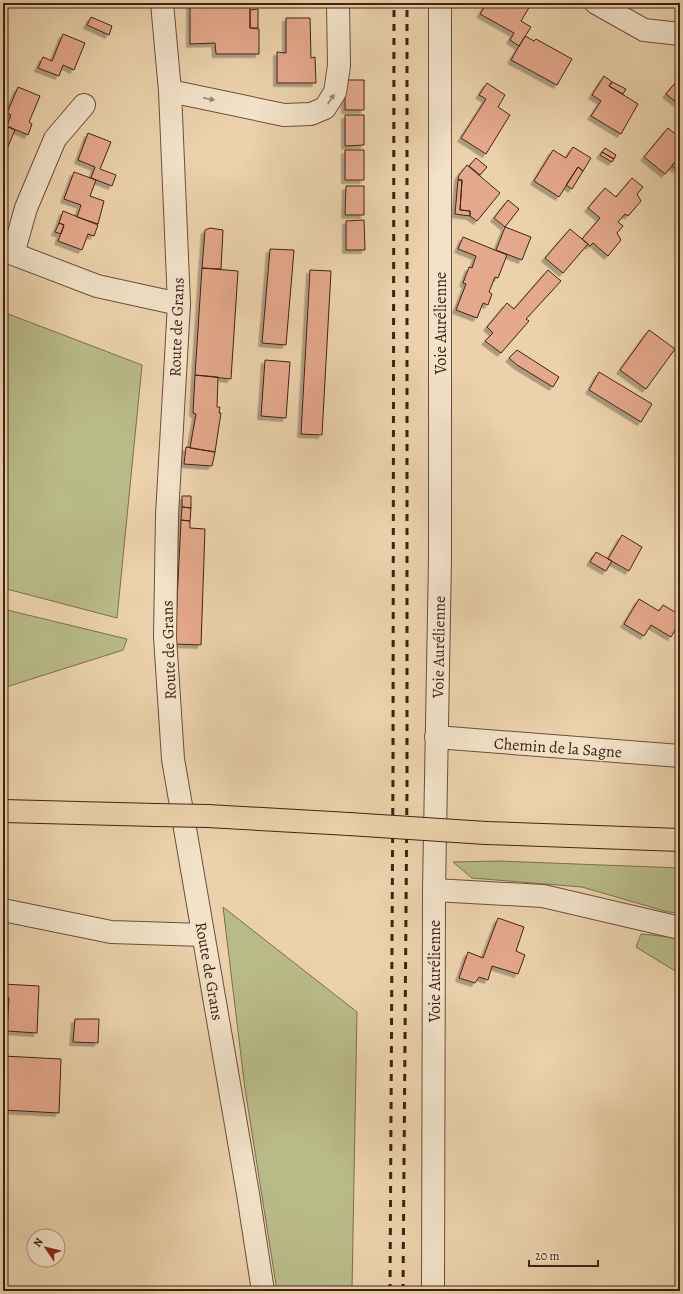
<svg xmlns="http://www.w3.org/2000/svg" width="683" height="1294" font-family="Alegreya,serif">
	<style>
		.green { fill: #b8bb88; stroke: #7d6e4f }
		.building { fill: #e4a88c; stroke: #422216; filter: url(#shadow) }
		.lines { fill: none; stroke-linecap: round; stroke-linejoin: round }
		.minor-casing { stroke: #6c4e3c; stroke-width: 24 }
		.major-casing { stroke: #422216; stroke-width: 24 }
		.minor { stroke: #f2e2c9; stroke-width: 22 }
		.major { stroke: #ebd2ac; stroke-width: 22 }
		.rail { stroke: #422216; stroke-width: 3; stroke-dasharray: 7 7; stroke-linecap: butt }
		.major-bridge-casing { stroke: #422216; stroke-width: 24; stroke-linecap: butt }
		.major-bridge { stroke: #ebd2ac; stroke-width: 22 }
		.oneway { fill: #9a8270 }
		.labels { text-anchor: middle; stroke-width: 3; stroke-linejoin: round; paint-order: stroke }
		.street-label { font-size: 16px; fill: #422216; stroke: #f2e2c9 }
	</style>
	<defs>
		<filter id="shadow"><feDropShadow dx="-3.5" dy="3.5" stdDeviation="0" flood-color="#0004"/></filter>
	</defs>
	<rect width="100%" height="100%" fill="#ebd2ac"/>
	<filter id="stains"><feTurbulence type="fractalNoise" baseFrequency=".005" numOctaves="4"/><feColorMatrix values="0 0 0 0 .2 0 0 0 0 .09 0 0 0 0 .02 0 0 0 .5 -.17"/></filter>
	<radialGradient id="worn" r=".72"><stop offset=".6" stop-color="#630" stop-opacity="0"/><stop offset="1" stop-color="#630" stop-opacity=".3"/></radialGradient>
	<path class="green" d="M3,312l139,53 -25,253 -114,-30z
		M3,609l124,30 -4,11 -120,38z
		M498,861l182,7v45l-12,-1 -86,-25 -110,-9 -19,-16z
		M223,907l134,105 -5,279h-75l-32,-202z
		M641,934l39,4v36l-44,-27z"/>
	<path class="building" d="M190,3h60v25l9,1v25h-43l-1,-11 -25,1z
		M487,3h38l5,3 -9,15 10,6 -12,19 -9,-6 4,-7 -34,-19z
		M258,9v19h-8v-18z
		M91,17l21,9 -3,9 -22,-10z
		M286,18h24l1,40 4,-1 1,26h-39v-31l9,1z
		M63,34l22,9 -11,27 -11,-5 -4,11 -21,-8 5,-11 9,4z
		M525,36l9,5 2,-2 36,20 -15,26 -46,-25z
		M604,76l8,6 -3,4 29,18 -17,30 -30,-18 10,-15 -9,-6z
		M345,80h19v30h-19z
		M612,82l14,7 -3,5 -14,-8z
		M676,82l4,3v14l-3,4 -11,-9z
		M487,83l18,12 -7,12 12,8 -24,39 -25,-16 25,-39 -7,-4z
		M18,87l22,9 -11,26 3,2 -4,11 -21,-9 4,-11 -4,-2z
		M345,115h19v30l-19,1z
		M3,125l12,5 -11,26h-1z
		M668,128l12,10v18l-15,18 -21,-17z
		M88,133l23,9 -11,27 16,6 -4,11 -21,-8 4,-11 -17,-7z
		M573,147l18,11 -8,13 -5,-4 -19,30 -25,-16 19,-31 13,8z
		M605,148l11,7 -2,4 -12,-7z
		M345,150h19v30h-19z
		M602,152l12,7 -2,3 -12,-7z
		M680,156v9l-4,4 -4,-3z
		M476,158l11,9 -7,8 -11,-9z
		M467,165l33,28 -23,28 -7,-5v-5l-10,-1 2,-30h-4l1,-5z
		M578,167l5,4 -11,18 -6,-4z
		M74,172l22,8 -6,16 14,5 -6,23 -21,-7 4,-12 -17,-6z
		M632,178l11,9 -6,7 4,7 -13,15 -3,-2 -7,8 5,4 -6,7 4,7 -13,16 -15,-13 -3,3 -8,-7 18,-21 -12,-10 17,-20 11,9z
		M458,180h4l-2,30 10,1v5l-15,-2z
		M346,186h18v29h-19z
		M508,200l11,9 -14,18 -11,-9z
		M63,211l35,14 -4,11 -6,-2 -6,16 -24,-9 6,-16 -5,-2z
		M364,220l1,30h-19v-29z
		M59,223l5,2 -3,9 -6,-2z
		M505,227l26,10 -9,23 -26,-10z
		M210,228l13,2 -2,39 -19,-1 3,-38z
		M570,229l18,15 -25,29 -18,-15z
		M463,237l44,18 -9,23 -3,-1 -6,15 3,2 -4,11 -5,-2 -6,15 -21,-8 10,-26 -3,-1 6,-16 3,1 4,-12 -18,-7z
		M270,249l24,1 -8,95 -24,-2z
		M202,268l36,3 -7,108 -36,-4z
		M310,270l21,1 -9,164 -21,-1z
		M548,270l13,11 -35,38 3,2 -28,32 -16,-12 8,-8 -6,-6 20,-24 7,6z
		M649,330l26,19 -29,40 -26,-19z
		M517,350l42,27 -6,10 -36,-22 -8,-7z
		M265,360l25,2 -4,56 -25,-2z
		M599,372l53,32 -11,18 -52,-32z
		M195,375l23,2 -1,30h3l-1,6h2l-6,39 -25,-4 6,-34 -3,-1z
		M186,447l29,5 -3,14 -28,-2z
		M182,496h9v12l-9,-1z
		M182,507l9,1 -1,13 -9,-1z
		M181,520l9,1v7l15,1 -4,116 -26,-1z
		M622,535l20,12 -13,24 -21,-12z
		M596,552l16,9 -6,10 -16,-9z
		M639,599l20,12 4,-6 17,10v6l-9,16 -20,-12 -7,11 -20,-12z
		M498,918l26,9 -8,24 9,4 -7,19 -26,-8 -4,14 -9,-3 -4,6 -16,-5 9,-26 15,6z
		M3,984l36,2 -2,47 -30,-2 2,-33 -6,-1z
		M75,1019h24l-1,24 -25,-1z
		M3,1056l58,3 -2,54 -56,-3z"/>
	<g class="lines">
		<g class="minor-casing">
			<path id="minor" d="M162,3l8,88 9,213 -12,211 -2,122 8,122 75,435 15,97
				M596,3l48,27 36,4
				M170,91l114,24 27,-1 14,-6 10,-16 4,-26 -1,-63
				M3,250l94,36 82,18
				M13,254l13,-46 29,-69 29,-34
				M436,737l244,19
				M434,890l109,6 137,32
				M3,910l108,22 92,3
				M433,1291l1,-401 6,-331v-556"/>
		</g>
		<g class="major-casing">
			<path id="major" d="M3,811l152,4
				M208,816l141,8
				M486,833l194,7"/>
		</g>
		<use href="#minor" class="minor"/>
		<use href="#major" class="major"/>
		<path class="rail" d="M390,1291l3,-519 1,-769
			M403,1291l4,-505v-783"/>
		<g class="major-bridge-casing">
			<path id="major-bridge" d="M155,815l53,1
				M349,824l137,9"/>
		</g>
		<use href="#major-bridge" class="major-bridge"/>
	</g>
	<defs><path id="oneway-solid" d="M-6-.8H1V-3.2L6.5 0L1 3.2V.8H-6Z"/></defs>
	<g class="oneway">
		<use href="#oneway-solid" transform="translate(209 99) rotate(12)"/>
		<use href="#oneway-solid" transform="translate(331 99) rotate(-57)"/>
	</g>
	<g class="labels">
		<g class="street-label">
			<text transform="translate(440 323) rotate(-90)" y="6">Voie Aurélienne</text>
			<text transform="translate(176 327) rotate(-88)" y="6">Route de Grans</text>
			<text transform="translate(438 647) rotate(-89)" y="6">Voie Aurélienne</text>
			<text transform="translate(168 650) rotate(-92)" y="6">Route de Grans</text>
			<text transform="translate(558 747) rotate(4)" y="6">Chemin de la Sagne</text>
			<text transform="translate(210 971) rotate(80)" y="6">Route de Grans</text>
			<text transform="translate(434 971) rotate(-90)" y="6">Voie Aurélienne</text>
		</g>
	</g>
	<rect width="683" height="1294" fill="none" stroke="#ebd2ac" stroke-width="16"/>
	<rect x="4" y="4" width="675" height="1286" fill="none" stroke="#422216" stroke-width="2"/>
	<rect x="8" y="8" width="667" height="1278" fill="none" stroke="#422216"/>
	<g transform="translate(46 1248) rotate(305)"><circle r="19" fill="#f2e2c9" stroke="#ac9581"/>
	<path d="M0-3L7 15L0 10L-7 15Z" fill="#8f2418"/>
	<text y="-6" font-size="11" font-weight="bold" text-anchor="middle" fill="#422216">N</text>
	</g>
	<path d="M529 1260v6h69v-6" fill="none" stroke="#422216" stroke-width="2"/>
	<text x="535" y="1260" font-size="12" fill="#422216" stroke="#f2e2c9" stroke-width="3" paint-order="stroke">20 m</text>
	<rect width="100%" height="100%" filter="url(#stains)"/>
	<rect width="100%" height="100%" fill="url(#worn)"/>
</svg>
